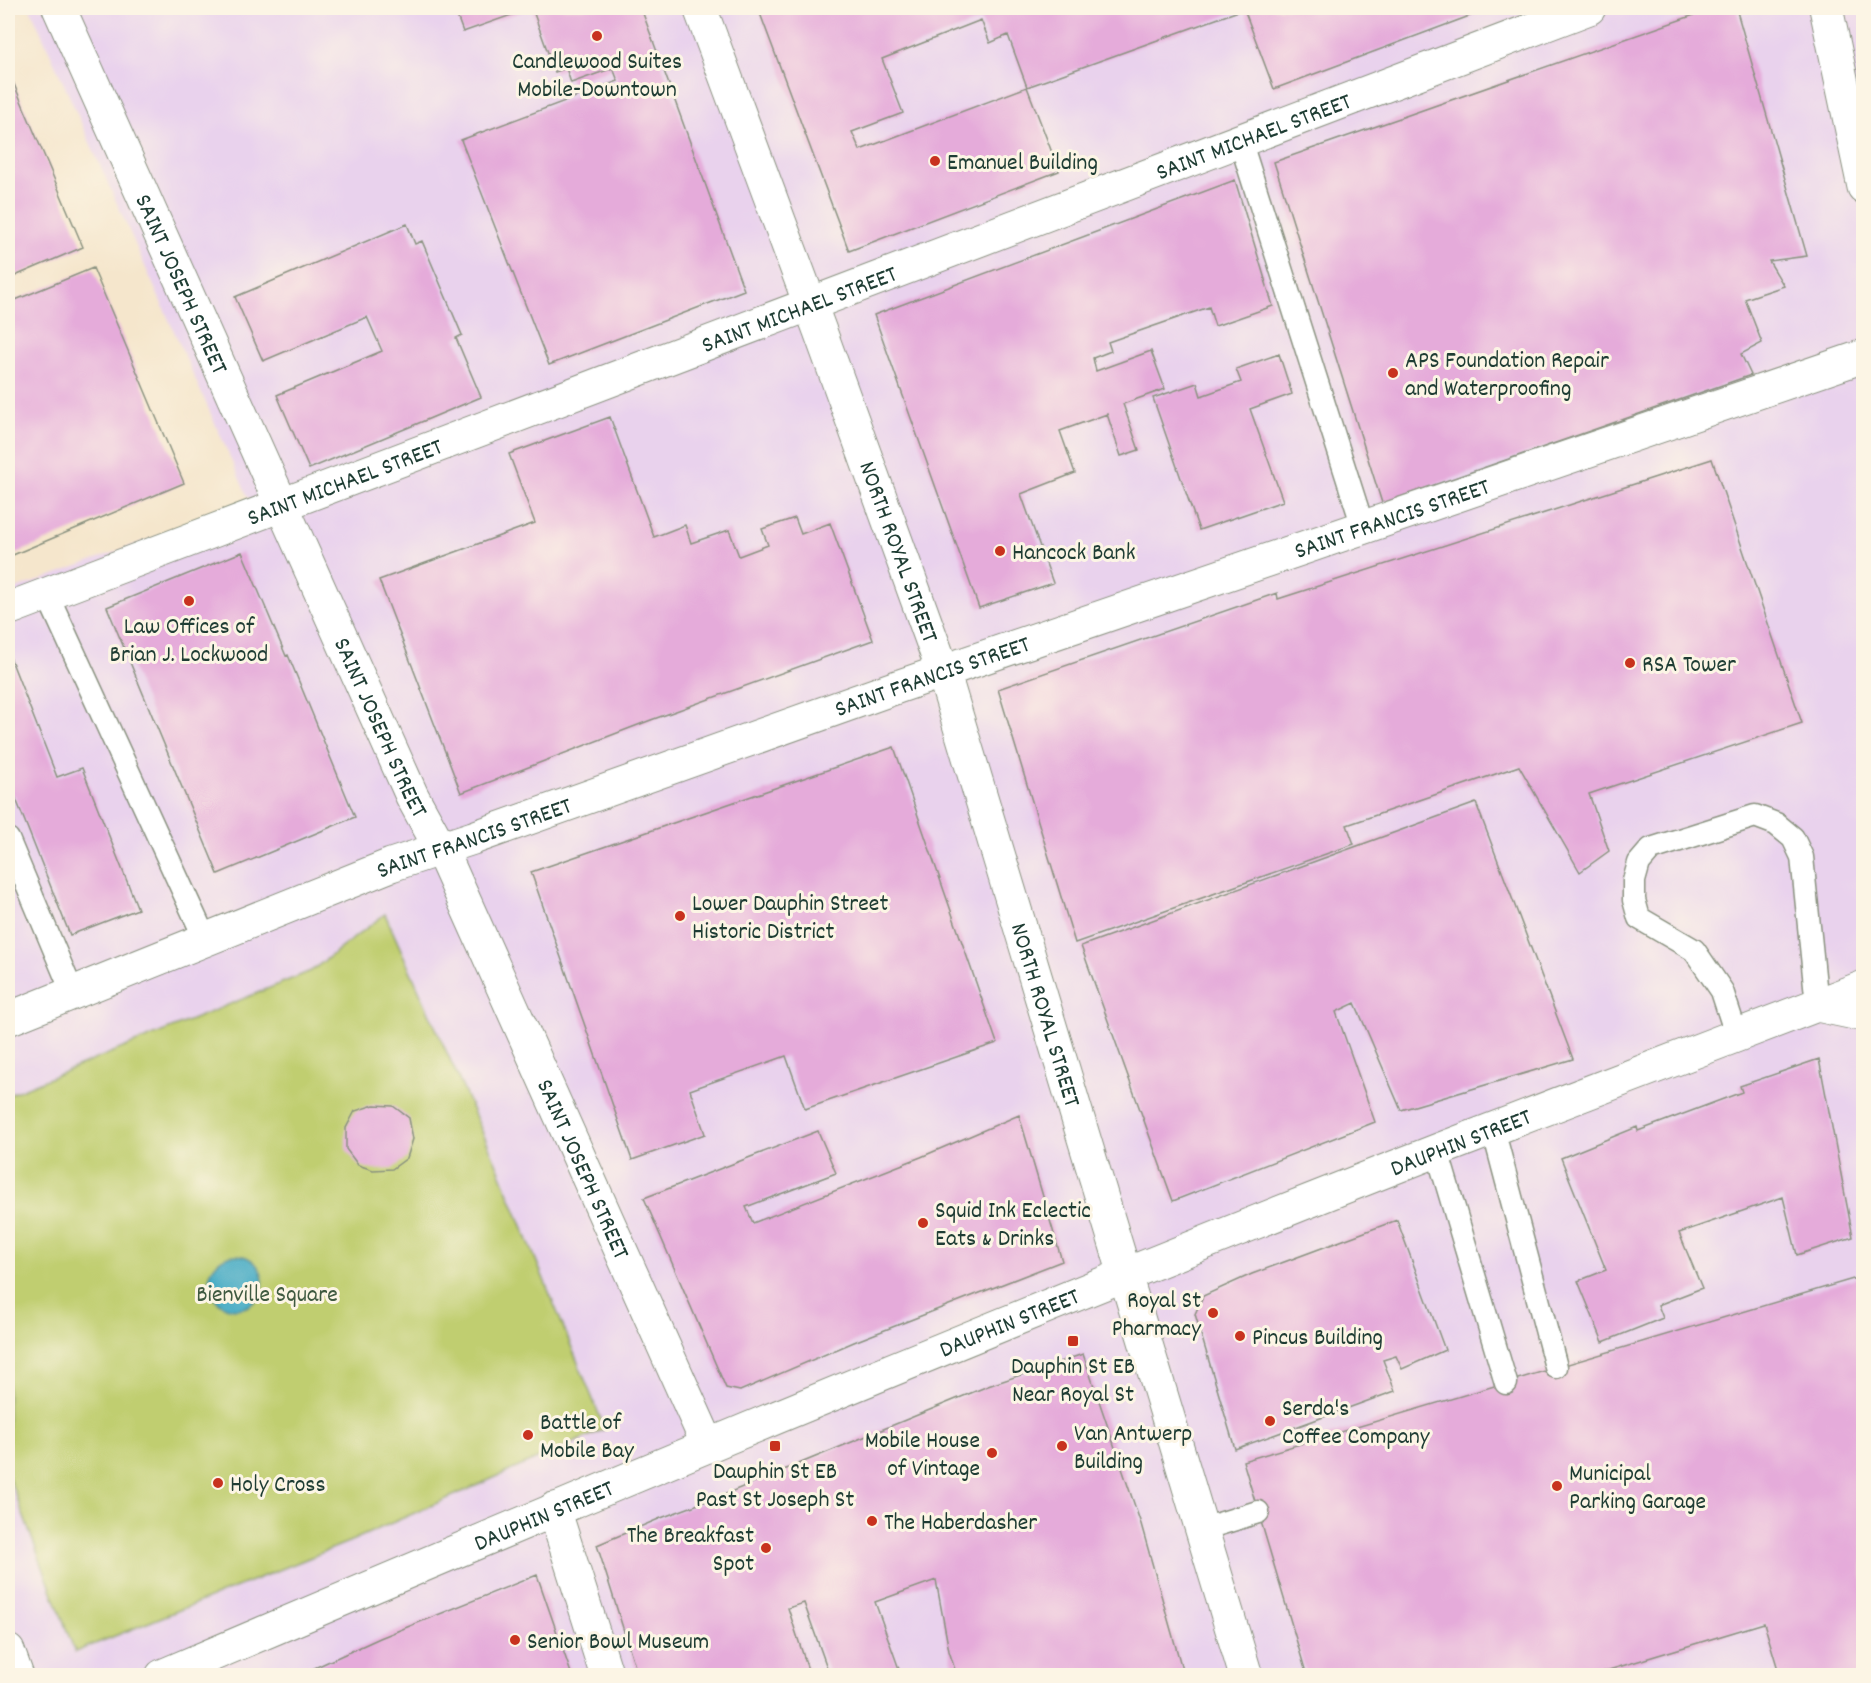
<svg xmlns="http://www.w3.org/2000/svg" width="1871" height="1683" font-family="Dekko,sans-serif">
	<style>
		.built { fill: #e9d2ed }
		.green { fill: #c0ce70; stroke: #708652; stroke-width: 1.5 }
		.water { fill: #45abc5; stroke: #32747c; stroke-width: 1.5 }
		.building { fill: #e5abda; fill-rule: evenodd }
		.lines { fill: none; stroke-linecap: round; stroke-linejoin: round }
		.service-casing { stroke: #8a9280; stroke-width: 25 }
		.minor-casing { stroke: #8a9280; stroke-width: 35 }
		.tertiary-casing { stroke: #8a9280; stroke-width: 35 }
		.trunk-casing { stroke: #8a9280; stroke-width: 35 }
		.service { stroke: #fff; stroke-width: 22 }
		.minor { stroke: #fff; stroke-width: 33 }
		.tertiary { stroke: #fff; stroke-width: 33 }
		.trunk { stroke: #fff; stroke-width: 33 }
		.poi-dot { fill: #c8321e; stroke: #fcf5e5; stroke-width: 2 }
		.labels { text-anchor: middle; stroke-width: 6; stroke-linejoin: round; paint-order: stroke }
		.poi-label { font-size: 24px; fill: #1f3d34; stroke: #fcf5e5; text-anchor: start }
		.street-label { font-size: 24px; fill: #1f3d34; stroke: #fcf5e5 }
		.park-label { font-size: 24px; fill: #3f5a40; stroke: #fcf5e5 }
	</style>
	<rect width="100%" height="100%" fill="#fcf5e5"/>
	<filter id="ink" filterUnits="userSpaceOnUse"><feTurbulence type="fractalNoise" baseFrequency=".0167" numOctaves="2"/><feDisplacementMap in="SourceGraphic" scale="12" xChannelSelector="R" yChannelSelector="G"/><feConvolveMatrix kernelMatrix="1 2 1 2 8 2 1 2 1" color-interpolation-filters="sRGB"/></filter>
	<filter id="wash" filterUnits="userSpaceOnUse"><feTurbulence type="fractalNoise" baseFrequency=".008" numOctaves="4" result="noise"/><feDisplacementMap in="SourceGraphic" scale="24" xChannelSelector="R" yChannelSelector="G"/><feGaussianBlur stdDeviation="1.35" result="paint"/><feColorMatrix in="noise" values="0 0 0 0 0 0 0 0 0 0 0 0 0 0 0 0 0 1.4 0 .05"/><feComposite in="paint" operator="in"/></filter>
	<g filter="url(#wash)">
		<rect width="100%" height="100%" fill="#f5e6cc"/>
		<path class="built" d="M30,8h1833v1667l-1855,1v-1084l242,-90z"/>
		<path class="green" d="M385,914l113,253 107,262 -254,112 -276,111 -67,-177v-380l303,-124z"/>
		<path class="water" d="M209 1282a27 27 0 1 1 54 0a27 27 0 1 1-54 0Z"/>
		<g id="blocks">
			<path class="building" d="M454,8h77l-68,24z
				M532,8h109l103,282 -195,75 -88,-225 157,-59 -5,-13 -42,15 -5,-15 -11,4z
				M758,8h733l-217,81 -30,-80 -217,78 32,84 -210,80zM981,20l9,23 18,-8 19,52 -167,63 -8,-18 51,-19 -21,-54z
				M1714,8h22l71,248 -38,5 15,25 -39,13 17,44 -21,11 10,21 -369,128 -108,-341z
				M8,70l75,177 -75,32z
				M1235,180l38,126 -58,20 -6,-19 -101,35 3,9 -18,7 3,13 55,-20 14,38 -42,15 16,46 -18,6 -14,-42 -47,17 15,42 -54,21 32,89 -74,25 -105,-293z
				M407,224l8,20 7,-3 40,94 -6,3 25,59 -172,72 -32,-74 105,-44 -15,-34 -104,44 -28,-64z
				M93,268l91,215 -176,74v-254z
				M1279,354l13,40 -42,15 33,92 -84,29 -46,-132 44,-15 4,13 40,-14 -5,-13z
				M610,417l44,120 31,-12 6,18 38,-13 10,26 29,-11 -6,-16 33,-11 6,16 29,-11 43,117 -222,80 -190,73 -82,-213 156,-57 -26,-69z
				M1712,459l90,264 -213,71 20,57 -29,21 -61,-106 -172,59 7,19 -279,99 -77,-254 279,-96 1,6z
				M242,552l44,104 2,-1 67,162 -137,57 -111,-267z
				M8,652l49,125 25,-9 56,141 -68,26 -56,-141 -6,3z
				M894,747l103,296 -192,66 -19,-53 -96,34 15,44 -73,26 -101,-288z
				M1476,803l97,256 -172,51 -46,-107 -19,9 39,110 -202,79 -92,-255z
				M8,947l4,12 -4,2z
				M1819,1059l34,178 -56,18 -14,-58 -104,36 23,55 -44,17 5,13 -60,24 -25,-61 28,-11 -45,-112 76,-31 1,4 104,-39 -2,-6z
				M374,1105l19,1 16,12 4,21 -6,19 -15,11 -19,1 -15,-5 -12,-16v-21l9,-17z
				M1019,1115l43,146 -208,81 -114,49 -14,-3 -82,-190 174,-67 18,42 -90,34 7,16 168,-66z
				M1397,1220l48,130 -43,19 -6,-13 -13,4 12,31 -160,58 -40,-135 8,-18 49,-22z
				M1863,1276v400h-83l-16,-53 -175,53h-282l-64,-215z
				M1083,1354l58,170 43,152h-227l-8,-25 -13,-71 -61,22 24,67 -18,7h-51l-26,-73 -16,5 22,68h-172l-41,-131 64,-27 67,-25 260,-107z
				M537,1575l35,101h-275l83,-38z"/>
		</g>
	</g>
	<g filter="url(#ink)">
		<use href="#blocks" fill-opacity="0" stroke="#8a9280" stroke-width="1.5"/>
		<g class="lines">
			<g class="service-casing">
				<path id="service" d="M1240,140l123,387
					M47,594l159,347
					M8,839l65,155
					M1737,1037l-15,-46 -28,-41 -55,-32 -5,-18v-19l5,-18 12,-14 104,-33 21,8 17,14 9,19 15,148
					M1493,1129l63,238
					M1437,1151l69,232
					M1203,1529l55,-17"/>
			</g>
			<g class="minor-casing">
				<g id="minor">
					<path id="s1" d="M59,8l353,788 29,53 267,596"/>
					<path id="s2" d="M700,8l120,323 123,340 303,1005"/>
					<path id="s3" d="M8,609l1581,-601"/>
					<path d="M554,1509l53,167"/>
					<path d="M8,1651l9,25"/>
				</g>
			</g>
			<g class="tertiary-casing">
				<g id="tertiary">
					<path id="s4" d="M8,1019l383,-154 82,-27 424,-151 967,-331"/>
					<path id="s5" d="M162,1676c425,-181 850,-359 1279,-527 141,-55 282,-108 423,-162"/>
				</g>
			</g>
			<g class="trunk-casing">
				<path id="trunk" d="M1826,8l38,179
					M1817,1005l47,10"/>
			</g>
			<use href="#service" class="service"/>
			<use href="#minor" class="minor"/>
			<use href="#tertiary" class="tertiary"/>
			<use href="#trunk" class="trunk"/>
		</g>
	</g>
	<g class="poi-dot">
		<circle cx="597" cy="36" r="6"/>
		<circle cx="935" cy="161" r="6"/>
		<circle cx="1393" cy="373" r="6"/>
		<circle cx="1000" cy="551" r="6"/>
		<circle cx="189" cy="601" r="6"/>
		<circle cx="1630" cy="663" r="6"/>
		<circle cx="680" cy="916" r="6"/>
		<circle cx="923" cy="1223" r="6"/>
		<circle cx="1213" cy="1313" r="6"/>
		<circle cx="1240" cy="1336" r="6"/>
		<rect x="1067" y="1335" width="12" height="12" rx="3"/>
		<circle cx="1270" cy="1421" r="6"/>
		<circle cx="528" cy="1435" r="6"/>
		<rect x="769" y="1440" width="12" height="12" rx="3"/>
		<circle cx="1062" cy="1446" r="6"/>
		<circle cx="992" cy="1453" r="6"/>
		<circle cx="218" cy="1483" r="6"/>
		<circle cx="1557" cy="1486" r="6"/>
		<circle cx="872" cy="1521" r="6"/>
		<circle cx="766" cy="1548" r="6"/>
		<circle cx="515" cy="1640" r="6"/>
	</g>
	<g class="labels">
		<g class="poi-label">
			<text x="597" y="68" text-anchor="middle">Candlewood Suites<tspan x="597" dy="28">Mobile-Downtown</tspan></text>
			<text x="947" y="169">Emanuel Building</text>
			<text x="1405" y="367">APS Foundation Repair<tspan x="1405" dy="28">and Waterproofing</tspan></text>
			<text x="1012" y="559">Hancock Bank</text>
			<text x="189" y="633" text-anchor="middle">Law Offices of<tspan x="189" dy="28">Brian J. Lockwood</tspan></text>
			<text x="1642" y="671">RSA Tower</text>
			<text x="692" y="910">Lower Dauphin Street<tspan x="692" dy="28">Historic District</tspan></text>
			<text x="935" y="1217">Squid Ink Eclectic<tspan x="935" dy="28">Eats &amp; Drinks</tspan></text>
			<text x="1201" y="1307" text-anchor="end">Royal St<tspan x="1201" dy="28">Pharmacy</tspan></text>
			<text x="1252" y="1344">Pincus Building</text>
			<text x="1073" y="1373" text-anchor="middle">Dauphin St EB<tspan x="1073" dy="28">Near Royal St</tspan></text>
			<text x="1282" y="1415">Serda's<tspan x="1282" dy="28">Coffee Company</tspan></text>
			<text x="540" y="1429">Battle of<tspan x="540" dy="28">Mobile Bay</tspan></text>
			<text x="1074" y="1440">Van Antwerp<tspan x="1074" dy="28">Building</tspan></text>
			<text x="980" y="1447" text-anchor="end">Mobile House<tspan x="980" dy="28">of Vintage</tspan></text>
			<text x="775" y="1478" text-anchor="middle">Dauphin St EB<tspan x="775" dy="28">Past St Joseph St</tspan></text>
			<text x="1569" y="1480">Municipal<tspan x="1569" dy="28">Parking Garage</tspan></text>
			<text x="230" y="1491">Holy Cross</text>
			<text x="884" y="1529">The Haberdasher</text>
			<text x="754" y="1542" text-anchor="end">The Breakfast<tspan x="754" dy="28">Spot</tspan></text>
			<text x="527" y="1648">Senior Bowl Museum</text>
		</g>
		<g class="street-label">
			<text dy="8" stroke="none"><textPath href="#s3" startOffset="1332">SAINT MICHAEL STREET</textPath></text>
			<text dy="8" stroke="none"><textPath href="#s1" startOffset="302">SAINT JOSEPH STREET</textPath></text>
			<text dy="8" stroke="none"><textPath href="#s3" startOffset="846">SAINT MICHAEL STREET</textPath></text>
			<text dy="8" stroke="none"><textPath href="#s3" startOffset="360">SAINT MICHAEL STREET</textPath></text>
			<text dy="8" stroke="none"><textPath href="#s4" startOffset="1472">SAINT FRANCIS STREET</textPath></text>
			<text dy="8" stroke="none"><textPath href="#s2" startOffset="579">NORTH ROYAL STREET</textPath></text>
			<text dy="8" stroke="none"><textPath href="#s4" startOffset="986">SAINT FRANCIS STREET</textPath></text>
			<text dy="8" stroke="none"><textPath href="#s1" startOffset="788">SAINT JOSEPH STREET</textPath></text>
			<text dy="8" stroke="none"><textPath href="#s4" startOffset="500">SAINT FRANCIS STREET</textPath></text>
			<text dy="8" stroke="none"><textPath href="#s2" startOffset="1065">NORTH ROYAL STREET</textPath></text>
			<text dy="8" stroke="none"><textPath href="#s5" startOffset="1404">DAUPHIN STREET</textPath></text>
			<text dy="8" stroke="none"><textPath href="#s1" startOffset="1274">SAINT JOSEPH STREET</textPath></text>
			<text dy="8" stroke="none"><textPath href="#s5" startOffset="918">DAUPHIN STREET</textPath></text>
			<text dy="8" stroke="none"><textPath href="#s5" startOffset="414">DAUPHIN STREET</textPath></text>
		</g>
		<g class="park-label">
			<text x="267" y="1301">Bienville Square</text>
		</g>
	</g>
	<rect width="1871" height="1683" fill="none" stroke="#fcf5e5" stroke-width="30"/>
</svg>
